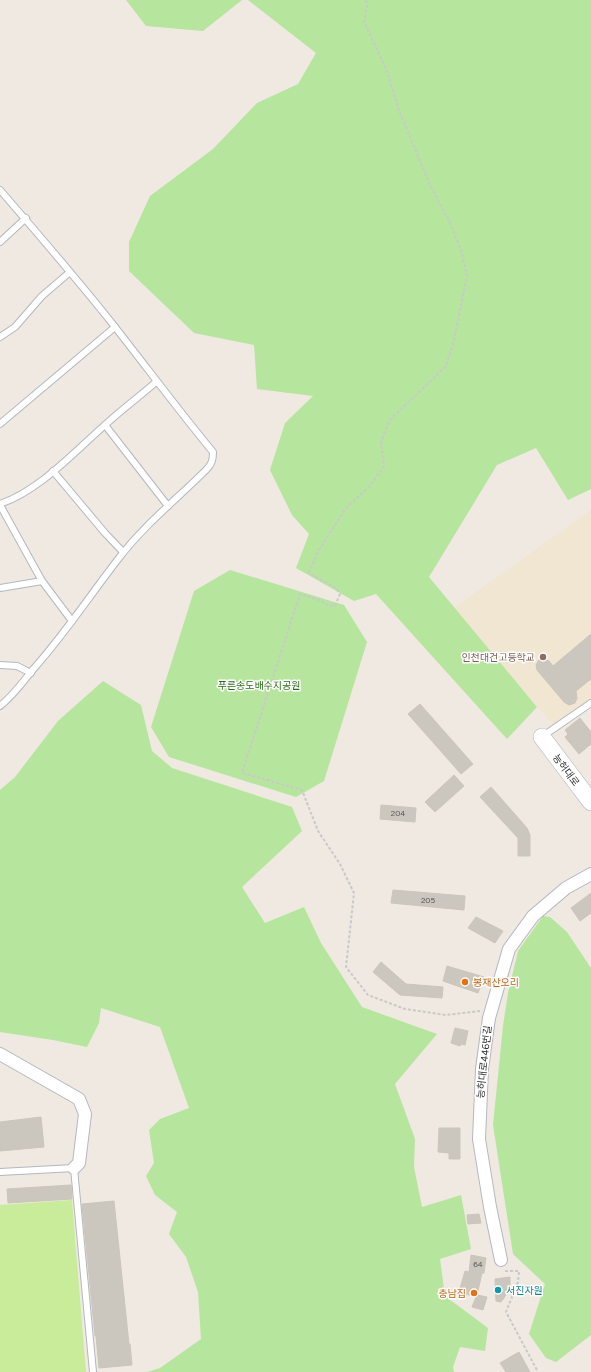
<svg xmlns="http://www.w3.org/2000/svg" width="591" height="1372" font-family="Figtree,'Noto Sans KR',sans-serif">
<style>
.education{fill:#f0e6d1}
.green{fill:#b6e59e}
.pitch{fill:#c9ec9a}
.building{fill:#cbc7bf;stroke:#cbc5ba}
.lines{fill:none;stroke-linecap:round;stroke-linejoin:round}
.lane-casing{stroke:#b4b7c1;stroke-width:8}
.street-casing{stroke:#b4b7c1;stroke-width:14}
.secondary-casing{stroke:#b4b7c1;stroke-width:18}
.path{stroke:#c9c9c9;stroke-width:2;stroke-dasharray:3 2;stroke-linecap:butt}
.lane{stroke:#fff;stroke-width:6}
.street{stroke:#fff;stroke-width:12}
.secondary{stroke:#fff;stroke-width:17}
.education-dot{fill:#8d6e63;stroke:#fff;stroke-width:1.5}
.food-dot{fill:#e8710a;stroke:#fff;stroke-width:1.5}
.culture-dot{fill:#0f9aa8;stroke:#fff;stroke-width:1.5}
.labels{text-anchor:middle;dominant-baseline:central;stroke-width:3;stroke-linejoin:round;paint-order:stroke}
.number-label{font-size:8px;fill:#555452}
.education-label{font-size:10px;fill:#785e54;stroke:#fff;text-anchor:end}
.park-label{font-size:10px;fill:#2c6e1b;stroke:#fff}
.street-label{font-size:10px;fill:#2e2e2e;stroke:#fff}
.food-label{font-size:10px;fill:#c56008;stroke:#fff;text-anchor:start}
.culture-label{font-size:10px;fill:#0d838f;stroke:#fff;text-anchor:start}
</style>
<rect width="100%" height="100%" fill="#efe9e1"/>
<path class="education" d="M591,510V707L558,731L454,608Z"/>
<g class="green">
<path d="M126,0H242L203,31L146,26Z"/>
<path d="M248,0H591V489L568,500L536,448L497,465L429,577L537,707L507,739L376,594L354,601L296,568L309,534L292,515L270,470L285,423L313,396L257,389L254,345L194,333L129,271V242L150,196L213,149L257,103L298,84L316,53Z"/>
<path d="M230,570L344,605L367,642L324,781L296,797L169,757L151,727L194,591Z"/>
<path d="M103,681L141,705L152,751L172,768L292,807L302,831L242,887L265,923L304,907L321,943L362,1007L437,1034L395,1084L415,1139L414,1167L422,1207L461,1195L471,1249L440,1259L445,1296L488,1328L485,1351L460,1347L453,1367L454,1372H147L160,1368L201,1339L198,1292L186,1257L169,1234L177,1212L155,1195L146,1176L154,1163L149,1130L160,1119L189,1108L160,1027L101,1008L99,1023L87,1047L53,1040L0,1032V790L15,777L58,721Z"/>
<path d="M543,916L550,917L567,932L591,968V1335L556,1362L546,1358L529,1334L545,1284L513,1254L493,1125L503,1026L508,993L518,951Z"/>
</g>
<path class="pitch" d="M72,1200L86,1372H0V1205Z"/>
<g class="building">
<path d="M591,634V679L576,691L577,698L575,703L569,705L564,702L537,670L536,665L539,660L545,659L549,661L553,666Z"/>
<path d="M420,704L473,764L461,774L408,714Z"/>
<path d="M580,718L591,732V744L579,754L565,737L568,734L565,730Z"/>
<path d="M454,775L464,786L435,812L425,802Z"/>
<path d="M491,787L527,828L530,835V856H518V838L480,797Z"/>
<path d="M381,805L416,808L415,822L380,819Z"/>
<path d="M393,890L465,896L464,910L391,903Z"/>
<path d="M591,893V913L580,921L571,908Z"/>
<path d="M476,917L503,931L495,943L468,928Z"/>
<path d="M381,962L406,984L443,987L442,998L400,995L373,972Z"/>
<path d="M447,966L484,977L478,993L443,981Z"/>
<path d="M455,1028L468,1031L465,1045L461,1044L460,1046L451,1043Z"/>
<path d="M41,1117L44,1147L0,1151V1122Z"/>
<path d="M439,1128H460V1159H449V1153L438,1152Z"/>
<path d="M71,1185L72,1199L8,1203L7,1189Z"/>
<path d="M114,1201L129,1344H130L132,1365L99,1368L96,1336H95L82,1204Z"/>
<path d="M479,1214L481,1223L468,1224L467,1215Z"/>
<path d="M471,1255L486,1258L484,1273H482L477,1295L487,1297L483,1310L472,1307L476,1297L459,1292L465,1271L469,1272Z"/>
<path d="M510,1277V1287L504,1298L501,1302L496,1301L495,1279Z"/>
<path d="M519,1352L530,1372H506L500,1363Z"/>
</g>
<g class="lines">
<g class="lane-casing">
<g id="lane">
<path d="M0,190C39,235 78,280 115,327C148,369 179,411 213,452C213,460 212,464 206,470C177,499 144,525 119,558C91,594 66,632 36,666C24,680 14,695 0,706"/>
<path d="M0,242L26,218"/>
<path d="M0,337L15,327L42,296L70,272"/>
<path d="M0,424L115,327"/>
<path d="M105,425L168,506"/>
<path d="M53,471L105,533L123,552"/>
<path d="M0,504C40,490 73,453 105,425C121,410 139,397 156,382"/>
<path d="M0,505L42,581L72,621"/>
<path d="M0,588L42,581"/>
<path d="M0,665L17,666L31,673"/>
<path d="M543,736L591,703"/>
<path d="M0,1172L74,1168L93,1372"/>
</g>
</g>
<g class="street-casing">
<g id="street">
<path d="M0,1054L79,1099L85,1114L79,1163L74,1168"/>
<path d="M501,1260L490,1207L479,1139L482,1069L489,1018L509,949L533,916L566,888L591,874"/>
</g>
</g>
<g class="secondary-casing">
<path id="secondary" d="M542,737L591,802"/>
</g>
<g class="path">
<path d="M366,0L367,6L364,22L387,71L399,111L431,187L450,223L461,250L467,276L454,340L446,366L389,421L381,442L384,466L369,487L346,508L319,550L309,572C317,581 334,582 340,594L335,606L324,604L322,601L300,594L242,773L302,790L318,831L340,864L354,893L346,967L368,995L405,1009L446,1015L480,1011"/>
<path d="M505,1271H519L518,1282L506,1312L538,1372"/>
</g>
<use href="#lane" class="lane"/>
<use href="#street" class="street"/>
<use href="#secondary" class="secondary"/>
</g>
<circle class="education-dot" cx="543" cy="657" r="4"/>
<g class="food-dot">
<circle cx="465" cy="982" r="4"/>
<circle cx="474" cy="1293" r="4"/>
</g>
<circle class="culture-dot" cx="498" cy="1290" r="4"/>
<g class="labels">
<g class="number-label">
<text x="398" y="813">204</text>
<text x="428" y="900">205</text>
<text x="478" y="1264">64</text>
</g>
<g class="education-label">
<text x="535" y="657">인천대건고등학교</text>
</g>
<g class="park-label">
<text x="259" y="685">푸른송도배수지공원</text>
</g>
<g class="street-label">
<text transform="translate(566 770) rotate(53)">능허대로</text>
<text transform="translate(484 1062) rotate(-84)">능허대로446번길</text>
</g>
<g class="food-label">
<text x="473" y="982">봉재산오리</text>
<text x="466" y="1293" text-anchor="end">충남집</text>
</g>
<g class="culture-label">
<text x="506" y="1290">서진자원</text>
</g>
</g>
</svg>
